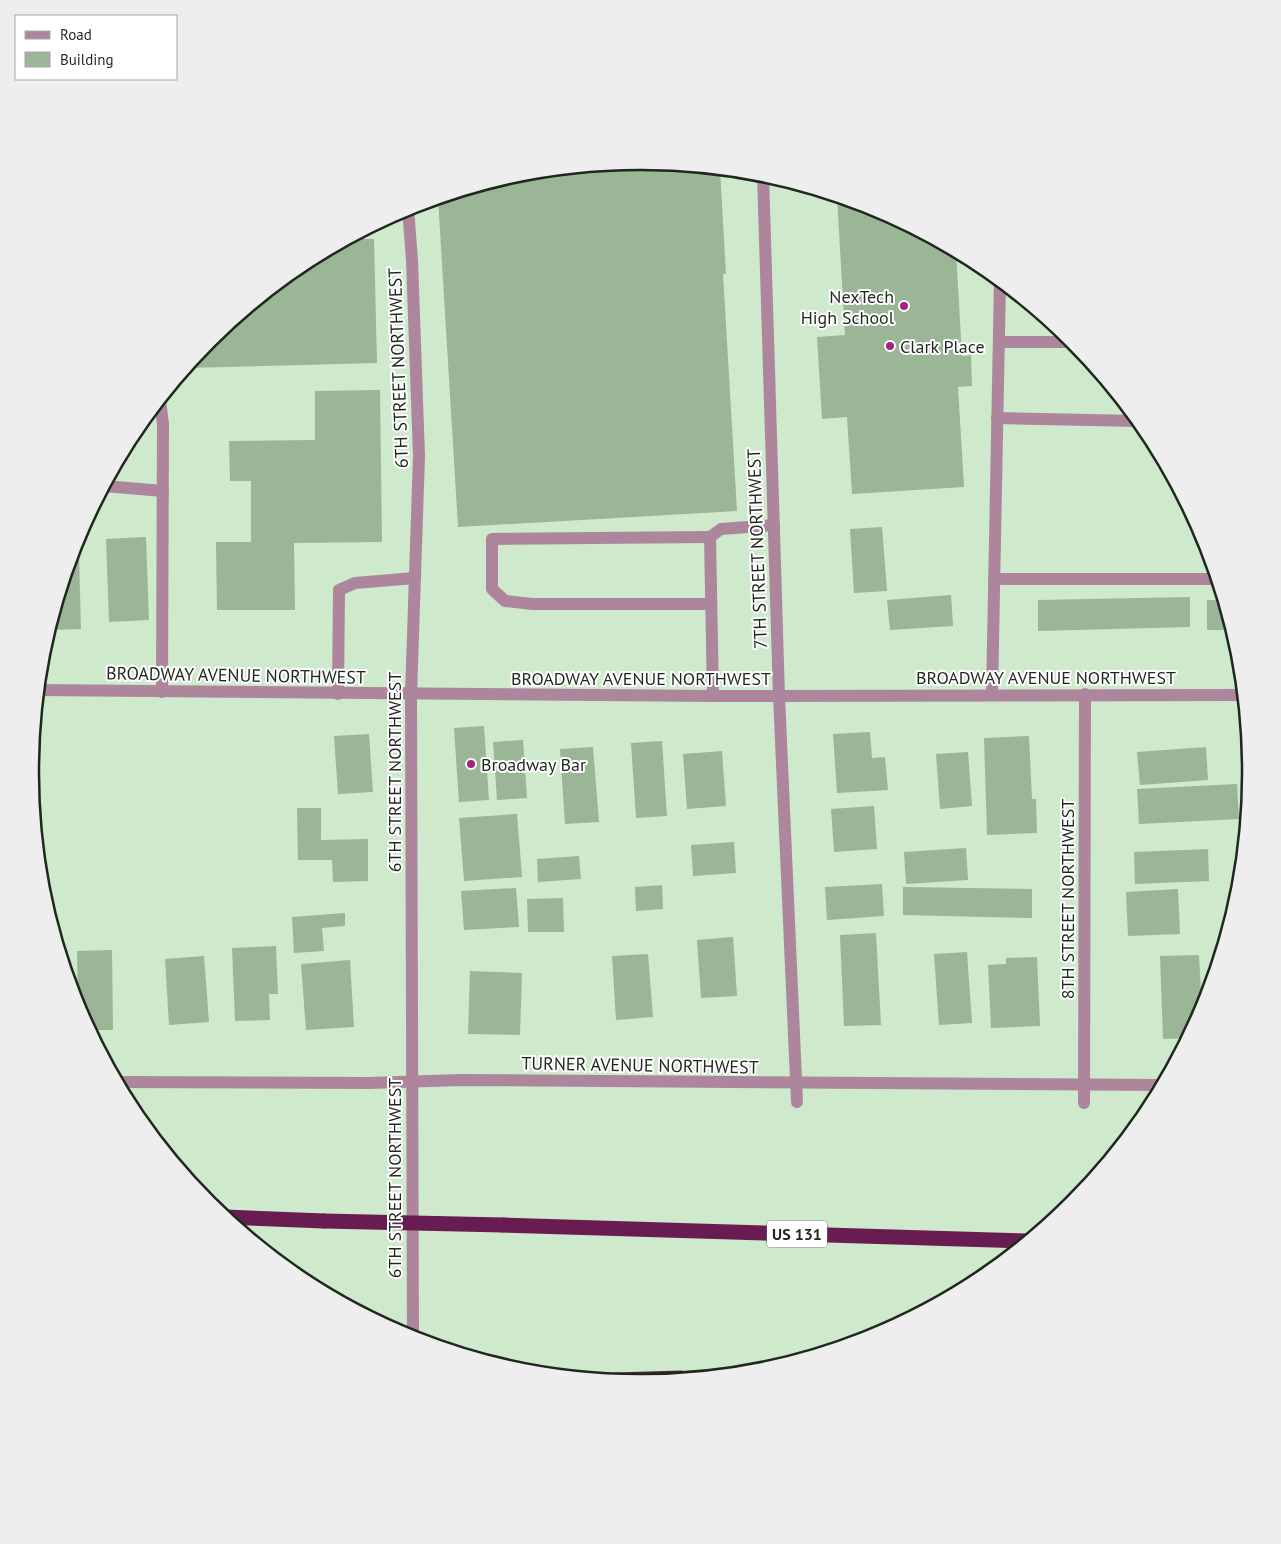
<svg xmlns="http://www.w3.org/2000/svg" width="1281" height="1544" font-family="'PT Sans',sans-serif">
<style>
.building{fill:#9bb597}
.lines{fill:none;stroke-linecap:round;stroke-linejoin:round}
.minor{stroke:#ad869d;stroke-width:12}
.highway{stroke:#691c51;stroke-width:15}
.highway-bridge{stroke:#691c51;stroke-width:15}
.poi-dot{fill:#a1267c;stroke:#fff;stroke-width:2}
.labels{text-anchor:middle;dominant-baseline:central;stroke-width:4;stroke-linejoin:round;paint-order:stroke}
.shield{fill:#fff;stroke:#626861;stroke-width:1}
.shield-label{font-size:16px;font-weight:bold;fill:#1e281d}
.poi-label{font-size:18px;fill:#1e281d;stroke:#fff;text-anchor:start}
.street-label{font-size:18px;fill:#1e281d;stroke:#fff}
.rim{fill:none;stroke:#1e281d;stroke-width:2.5}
</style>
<rect width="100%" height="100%" fill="#cee9cb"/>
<g class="building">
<path d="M641,162L720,169L726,274H723L737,511L458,527L438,198L522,173Z"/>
<path d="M837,197L874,208L956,251L962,356L971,355L972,386L958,387L964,487L852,494L847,417L822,419L817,337L845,335Z"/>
<path d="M364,231V239H374L377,363L186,368L209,340L302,264Z"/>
<path d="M380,390L382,542L294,543L295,610H217L216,542H251V481H230L229,441L315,440V391Z"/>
<path d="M882,527L887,591L854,593L850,529Z"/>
<path d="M146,537L149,620L109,622L106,539Z"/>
<path d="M71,555H79L81,629L49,630Z"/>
<path d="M951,595L953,626L890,630L887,600Z"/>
<path d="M1190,597V627L1038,631V600Z"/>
<path d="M1207,600H1223L1232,630H1207Z"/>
<path d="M484,726L489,800L459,802L454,728Z"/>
<path d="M870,732L872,758L885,757L888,790L837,793L833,734Z"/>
<path d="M369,734L373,792L338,794L334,736Z"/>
<path d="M1029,736L1032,799H1036L1037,833L987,835L984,738Z"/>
<path d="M523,740L527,798L497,800L493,742Z"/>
<path d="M662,741L667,816L636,818L631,743Z"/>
<path d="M593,747L599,822L565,824L560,749Z"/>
<path d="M1206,747L1208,780L1140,785L1137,752Z"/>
<path d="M722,751L726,806L687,809L683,754Z"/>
<path d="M968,752L972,806L940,809L936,754Z"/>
<path d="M1237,784L1239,819L1139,824L1137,789Z"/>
<path d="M874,806L877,849L834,852L831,809Z"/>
<path d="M297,808H321V840L368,839V881L333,882L332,860H298Z"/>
<path d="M517,814L522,877L464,881L459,818Z"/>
<path d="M734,842L736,873L693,876L691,845Z"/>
<path d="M966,848L968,880L906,884L904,852Z"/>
<path d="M1208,849L1209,881L1135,884L1134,852Z"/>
<path d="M579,856L581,879L538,882L537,859Z"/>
<path d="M882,884L884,916L827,920L825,887Z"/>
<path d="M662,885L663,909L636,911L635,887Z"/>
<path d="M903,887L1032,889V918L903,915Z"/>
<path d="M516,888L519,927L464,930L461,891Z"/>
<path d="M1178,889L1180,934L1128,936L1126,892Z"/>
<path d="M563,898L564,932H528L527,899Z"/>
<path d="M345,913V926L322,928L324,951L294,953L292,917Z"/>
<path d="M876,933L881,1025L844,1026L840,935Z"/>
<path d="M733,937L737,996L701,998L697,940Z"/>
<path d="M276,946L278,994H269L270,1020L235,1021L232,948Z"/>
<path d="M112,950L113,1030H89L78,1008L77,951Z"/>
<path d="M967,952L972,1023L939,1025L934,954Z"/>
<path d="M648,954L653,1017L616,1020L612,956Z"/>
<path d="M1199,955L1202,1011L1187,1038L1163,1039L1160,956Z"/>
<path d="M204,956L209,1022L169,1025L165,959Z"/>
<path d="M1037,957L1040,1026L991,1028L988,965L1006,964V958Z"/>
<path d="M350,960L354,1027L306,1030L301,964Z"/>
<path d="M470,971L522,973L520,1035L468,1034Z"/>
</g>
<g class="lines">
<g class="minor">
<path d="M763,174L779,696L797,1102"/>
<path d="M408,208L412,260L419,456L411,695L413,1338"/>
<path d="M999,342H1073"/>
<path d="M160,400L163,424L162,692"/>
<path d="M997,418L1138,421"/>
<path d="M104,486L163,491"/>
<path d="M710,537L492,539V589L505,601L532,604H711"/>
<path d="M994,579H1217"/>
<path d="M38,690L713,696L1243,695"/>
<path d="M338,694L339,590L355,583L415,578"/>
<path d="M992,695L1000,281"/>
<path d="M713,696L710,537L721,529L774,525"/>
<path d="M117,1082L369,1083L461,1080L1162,1085"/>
<path d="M1084,1103L1085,694"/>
</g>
<g class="highway">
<path d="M225,1217L324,1221"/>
<path d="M503,1225L1027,1241"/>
<path d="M615,1380L681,1378"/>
</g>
<path class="highway-bridge" d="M324,1221L503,1225"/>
</g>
<g class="poi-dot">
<circle cx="904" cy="306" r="5"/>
<circle cx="890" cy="346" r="5"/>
<circle cx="471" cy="764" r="5"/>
</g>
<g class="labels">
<rect class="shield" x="767" y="1220.5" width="60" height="27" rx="4"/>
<g class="shield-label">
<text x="797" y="1234">US 131</text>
</g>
<g class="poi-label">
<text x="894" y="296" text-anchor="end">NexTech<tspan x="894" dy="21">High School</tspan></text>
<text x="900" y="346">Clark Place</text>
<text x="481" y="764">Broadway Bar</text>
</g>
<g class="street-label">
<text transform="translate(398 368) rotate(-92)">6TH STREET NORTHWEST</text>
<text transform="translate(757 549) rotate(-92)">7TH STREET NORTHWEST</text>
<text transform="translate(236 675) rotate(1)">BROADWAY AVENUE NORTHWEST</text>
<text x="1046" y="677">BROADWAY AVENUE NORTHWEST</text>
<text x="641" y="678">BROADWAY AVENUE NORTHWEST</text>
<text transform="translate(394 772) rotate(-90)">6TH STREET NORTHWEST</text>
<text transform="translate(1067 899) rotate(-90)">8TH STREET NORTHWEST</text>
<text transform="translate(640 1065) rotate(1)">TURNER AVENUE NORTHWEST</text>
<text transform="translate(394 1178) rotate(-90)">6TH STREET NORTHWEST</text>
</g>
</g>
<path d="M0 0H1281V1544H0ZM640 170H641A601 601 0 0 1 1242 771V773A601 601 0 0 1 641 1374H640A601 601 0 0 1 39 773V771A601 601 0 0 1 640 170Z" fill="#edeeed" fill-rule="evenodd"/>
<path class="rim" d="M640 170H641A601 601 0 0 1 1242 771V773A601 601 0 0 1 641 1374H640A601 601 0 0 1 39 773V771A601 601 0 0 1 640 170Z"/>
<rect x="15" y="15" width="162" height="65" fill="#ffffff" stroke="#a5a9a5"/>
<rect x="25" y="31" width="25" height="8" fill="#ad869d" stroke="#a5a9a5"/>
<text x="60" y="40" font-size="15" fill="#1e281d">Road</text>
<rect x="25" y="52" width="25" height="15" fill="#9bb597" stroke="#a5a9a5"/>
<text x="60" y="65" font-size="15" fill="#1e281d">Building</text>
</svg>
